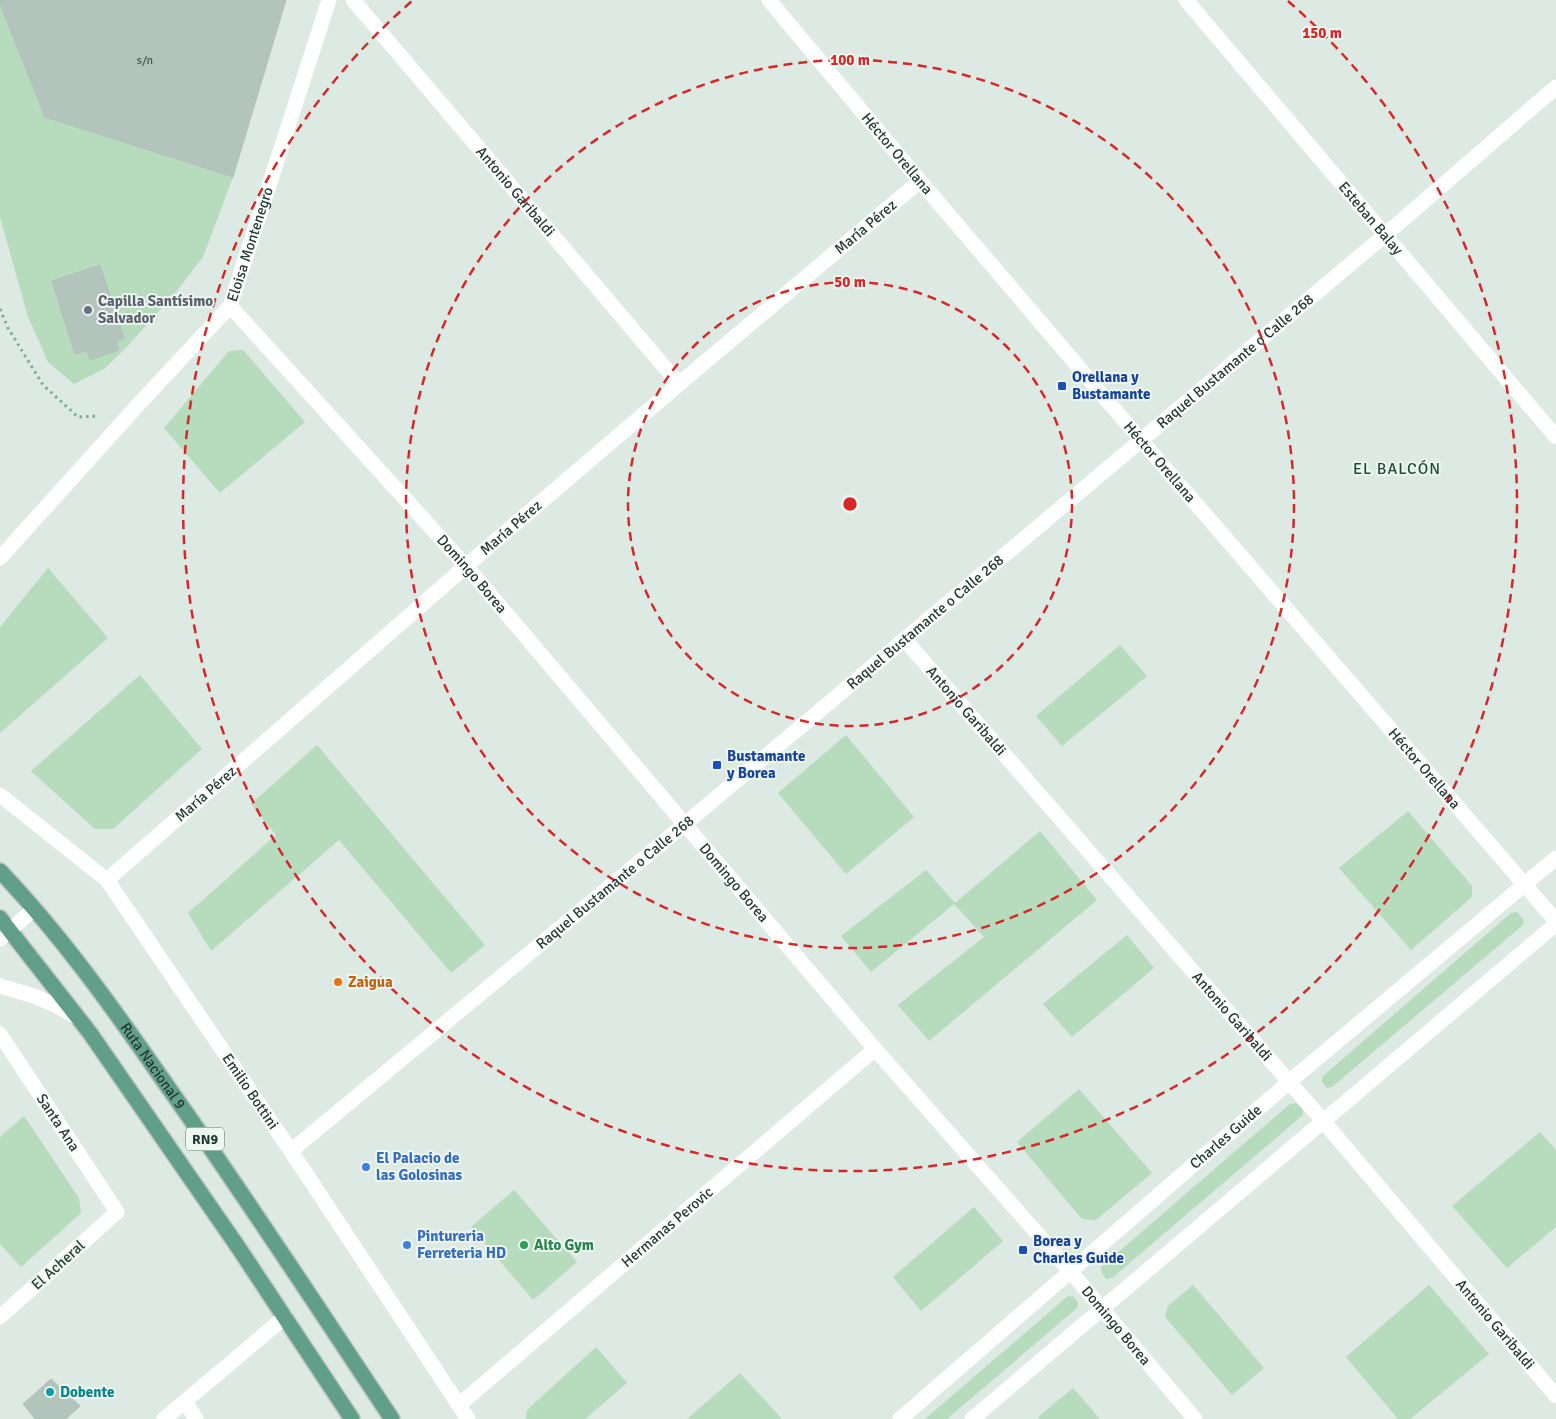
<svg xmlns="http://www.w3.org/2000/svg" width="1556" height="1419" font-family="Signika,sans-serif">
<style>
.green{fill:#b6dbbd}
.building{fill:#b3c4bc;stroke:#b0c2b9}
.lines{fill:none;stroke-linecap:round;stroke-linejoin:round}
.major-casing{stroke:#bcc3c1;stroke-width:18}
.path{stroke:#7ead9a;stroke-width:3;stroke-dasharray:2.5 4;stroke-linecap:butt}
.minor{stroke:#fff;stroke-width:15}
.major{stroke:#629f8a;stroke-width:15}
.ring{fill:none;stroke:#d62828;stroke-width:2.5;stroke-dasharray:9 6}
.worship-dot{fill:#6b7280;stroke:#edf6f1;stroke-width:2}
.transit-dot{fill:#1a4fb4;stroke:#edf6f1;stroke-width:2}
.food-dot{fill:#e8710a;stroke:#edf6f1;stroke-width:2}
.shop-dot{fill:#3f7fe0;stroke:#edf6f1;stroke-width:2}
.leisure-dot{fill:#2e9e5b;stroke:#edf6f1;stroke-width:2}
.culture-dot{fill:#0f9aa8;stroke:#edf6f1;stroke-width:2}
.labels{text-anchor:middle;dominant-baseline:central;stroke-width:4;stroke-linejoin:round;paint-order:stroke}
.number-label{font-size:12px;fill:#445b53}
.shield{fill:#edf6f1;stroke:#5d716a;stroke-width:1}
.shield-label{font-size:14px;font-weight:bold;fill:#1f3830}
.street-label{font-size:15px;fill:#1f3830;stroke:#edf6f1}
.worship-label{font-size:15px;font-weight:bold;fill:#5b616d;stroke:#edf6f1;text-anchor:start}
.transit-label{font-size:15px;font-weight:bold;fill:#164399;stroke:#edf6f1;text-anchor:start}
.food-label{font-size:15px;font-weight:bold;fill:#c56008;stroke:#edf6f1;text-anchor:start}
.shop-label{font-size:15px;font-weight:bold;fill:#366cbe;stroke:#edf6f1;text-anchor:start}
.leisure-label{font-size:15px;font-weight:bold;fill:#27864d;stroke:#edf6f1;text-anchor:start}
.culture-label{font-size:15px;font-weight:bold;fill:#0d838f;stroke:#edf6f1;text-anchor:start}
.neighbourhood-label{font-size:16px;letter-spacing:1px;fill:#1c4a3b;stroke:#edf6f1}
.centre{fill:#d62828;stroke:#edf6f1;stroke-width:2.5}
.ring-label{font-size:15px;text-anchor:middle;font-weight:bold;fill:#d62828;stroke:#edf6f1;stroke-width:4;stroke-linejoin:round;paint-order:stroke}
</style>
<rect width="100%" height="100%" fill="#dde9e3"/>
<g class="green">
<path d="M0,4L45,117L233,177L203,257L176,292L126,348L104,369L74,384L48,362L28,317L0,217Z"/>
<path d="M243,350L305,422L220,493L164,428L229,351Z"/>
<path d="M48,568L108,638L0,733V627Z"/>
<path d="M1120,645L1147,676L1062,746L1036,716Z"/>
<path d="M140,675L202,749L113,829H95L31,771Z"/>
<path d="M846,735L914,817L846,874L778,793Z"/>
<path d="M317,745L485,945L451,973L339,840L211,951L188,913L276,835L251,804Z"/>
<path d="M1408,811L1472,886V897L1411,950L1339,868Z"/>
<path d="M1040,831L1097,900L929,1041L898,1005L984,937L954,904L871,972L841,936L926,870L955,903Z"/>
<path d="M1517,912L1524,920L1523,925L1332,1087L1327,1088L1322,1082V1077L1511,913Z"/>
<path d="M1127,935L1154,968L1072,1037L1043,1004Z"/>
<path d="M1079,1089L1152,1173L1096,1220L1082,1219L1017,1142Z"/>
<path d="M1296,1103L1303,1110V1115L1112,1278L1106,1279L1102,1273L1101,1267L1290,1104Z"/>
<path d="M24,1116L79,1198L81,1213L21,1267L0,1244V1137Z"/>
<path d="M1540,1132L1556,1150V1227L1507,1268L1452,1206Z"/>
<path d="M514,1190L577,1262L533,1300L471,1227Z"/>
<path d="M974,1207L1003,1241L921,1311L893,1277Z"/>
<path d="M1193,1285L1264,1368L1232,1395L1165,1317L1168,1306Z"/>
<path d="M1429,1285L1489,1354L1410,1419H1398L1346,1357Z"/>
<path d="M1068,1296L1074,1297L1078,1303L1077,1308L947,1419H925Z"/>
<path d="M596,1347L627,1383L585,1419H526L527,1410Z"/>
<path d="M740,1373L782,1419H687Z"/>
<path d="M1073,1388L1100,1419H1040L1038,1417Z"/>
</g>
<g class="building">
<path d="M0,0H286L233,177L45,117L0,4Z"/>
<path d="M100,265L124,338L116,341L119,350L90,360L87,351L75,354L52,281Z"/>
<path d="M51,1379L80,1406L66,1419H35L23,1404Z"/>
</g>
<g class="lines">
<g class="major-casing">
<g id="major">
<path id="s13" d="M0,871C61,935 113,1008 163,1080C242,1191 316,1305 392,1419"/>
<path d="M0,918L90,1033L238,1247L352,1419"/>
</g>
</g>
<path class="path" d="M0,309L8,328L43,385L78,417L98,416"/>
<g class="minor">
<path id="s1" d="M353,0L679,384"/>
<path id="s2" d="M769,0L920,181L1140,439L1556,921"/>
<path id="s3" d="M1186,0L1556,437"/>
<path id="s4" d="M230,306L466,566L875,1049L1071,1272L1195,1419"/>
<path id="s5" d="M0,558L138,405L230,306L329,0"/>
<path id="s6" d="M904,639L1324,1122L1556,1396"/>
<path id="s7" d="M0,795L107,880L291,1151L468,1419"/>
<path id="s8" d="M107,880L466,566L679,384L920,181"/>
<path d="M0,939L34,909"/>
<path d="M0,986L34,996L55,1005L78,1018"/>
<path id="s9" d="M0,1034L117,1212L0,1317"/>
<path id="s10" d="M291,1151L685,824L1385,235L1556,87"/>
<path d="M185,1401L196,1419"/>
<path id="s11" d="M459,1405L875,1049"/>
<path d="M164,1419L285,1317"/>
<path id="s12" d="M900,1419L1289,1082L1556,858"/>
<path d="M972,1419L1556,924"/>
</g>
<use href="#major" class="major"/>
</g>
<g class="ring">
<circle cx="850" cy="504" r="222"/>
<circle cx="850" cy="504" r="444"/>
<path d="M1288 1A667 667 0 1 1 412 1"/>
</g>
<circle class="worship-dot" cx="88" cy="310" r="5"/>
<g class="transit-dot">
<rect x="1057" y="381" width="10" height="10" rx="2.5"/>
<rect x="712" y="760" width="10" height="10" rx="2.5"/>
<rect x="1018" y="1245" width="10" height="10" rx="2.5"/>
</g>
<circle class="food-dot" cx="338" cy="982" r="5"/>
<g class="shop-dot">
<circle cx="366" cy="1167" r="5"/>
<circle cx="407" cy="1245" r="5"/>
</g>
<circle class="leisure-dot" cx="524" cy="1245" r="5"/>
<circle class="culture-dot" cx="50" cy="1392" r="5"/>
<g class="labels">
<g class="number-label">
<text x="145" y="60">s/n</text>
</g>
<rect class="shield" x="186" y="1127.5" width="38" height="23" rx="4"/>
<g class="shield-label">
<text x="205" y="1139">RN9</text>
</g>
<g class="street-label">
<text stroke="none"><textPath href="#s2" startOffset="200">Héctor Orellana</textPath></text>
<text stroke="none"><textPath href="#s1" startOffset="251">Antonio Garibaldi</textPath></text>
<text stroke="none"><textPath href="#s3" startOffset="286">Esteban Balay</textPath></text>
<text stroke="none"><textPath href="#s8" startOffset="1001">María Pérez</textPath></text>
<text stroke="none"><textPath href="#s5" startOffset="406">Eloisa Montenegro</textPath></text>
<text stroke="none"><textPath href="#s10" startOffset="1231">Raquel Bustamante o Calle 268</textPath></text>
<text stroke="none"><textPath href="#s2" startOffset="605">Héctor Orellana</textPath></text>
<text stroke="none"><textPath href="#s8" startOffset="536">María Pérez</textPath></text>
<text stroke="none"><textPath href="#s4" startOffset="361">Domingo Borea</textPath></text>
<text stroke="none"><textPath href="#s10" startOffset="826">Raquel Bustamante o Calle 268</textPath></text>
<text stroke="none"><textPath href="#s6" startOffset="95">Antonio Garibaldi</textPath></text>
<text stroke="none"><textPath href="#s2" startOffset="1010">Héctor Orellana</textPath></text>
<text stroke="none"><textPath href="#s8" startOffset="131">María Pérez</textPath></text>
<text stroke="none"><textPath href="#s10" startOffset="421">Raquel Bustamante o Calle 268</textPath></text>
<text stroke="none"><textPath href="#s4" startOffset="766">Domingo Borea</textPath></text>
<text stroke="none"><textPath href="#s6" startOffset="500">Antonio Garibaldi</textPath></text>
<text stroke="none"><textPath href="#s13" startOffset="248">Ruta Nacional 9</textPath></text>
<text stroke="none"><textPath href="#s7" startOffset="392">Emilio Bottini</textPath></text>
<text stroke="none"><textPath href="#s9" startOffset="106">Santa Ana</textPath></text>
<text stroke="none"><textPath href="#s12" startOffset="431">Charles Guide</textPath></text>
<text stroke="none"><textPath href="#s11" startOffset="274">Hermanas Perovic</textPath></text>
<text transform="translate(58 1265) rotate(-42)">El Acheral</text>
<text stroke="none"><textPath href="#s6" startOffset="905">Antonio Garibaldi</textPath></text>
<text stroke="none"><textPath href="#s4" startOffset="1351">Domingo Borea</textPath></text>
</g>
<g class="worship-label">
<text x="98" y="301">Capilla Santísimo<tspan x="98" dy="17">Salvador</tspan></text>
</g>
<g class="transit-label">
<text x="1072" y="377">Orellana y<tspan x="1072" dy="17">Bustamante</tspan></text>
<text x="727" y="756">Bustamante<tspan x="727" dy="17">y Borea</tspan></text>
<text x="1033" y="1241">Borea y<tspan x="1033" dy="17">Charles Guide</tspan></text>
</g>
<g class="food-label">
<text x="348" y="982">Zaigua</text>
</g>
<g class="shop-label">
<text x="376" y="1158">El Palacio de<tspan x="376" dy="17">las Golosinas</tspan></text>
<text x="417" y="1236">Pintureria<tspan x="417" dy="17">Ferreteria HD</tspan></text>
</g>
<g class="leisure-label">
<text x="534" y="1245">Alto Gym</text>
</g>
<g class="culture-label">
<text x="60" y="1392">Dobente</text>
</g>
<g class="neighbourhood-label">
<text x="1397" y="469">EL BALCÓN</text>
</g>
</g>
<circle cx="850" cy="504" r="8" class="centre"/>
<g class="ring-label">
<text x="1322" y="38">150 m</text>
<text x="850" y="65">100 m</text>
<text x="850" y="287">50 m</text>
</g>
</svg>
